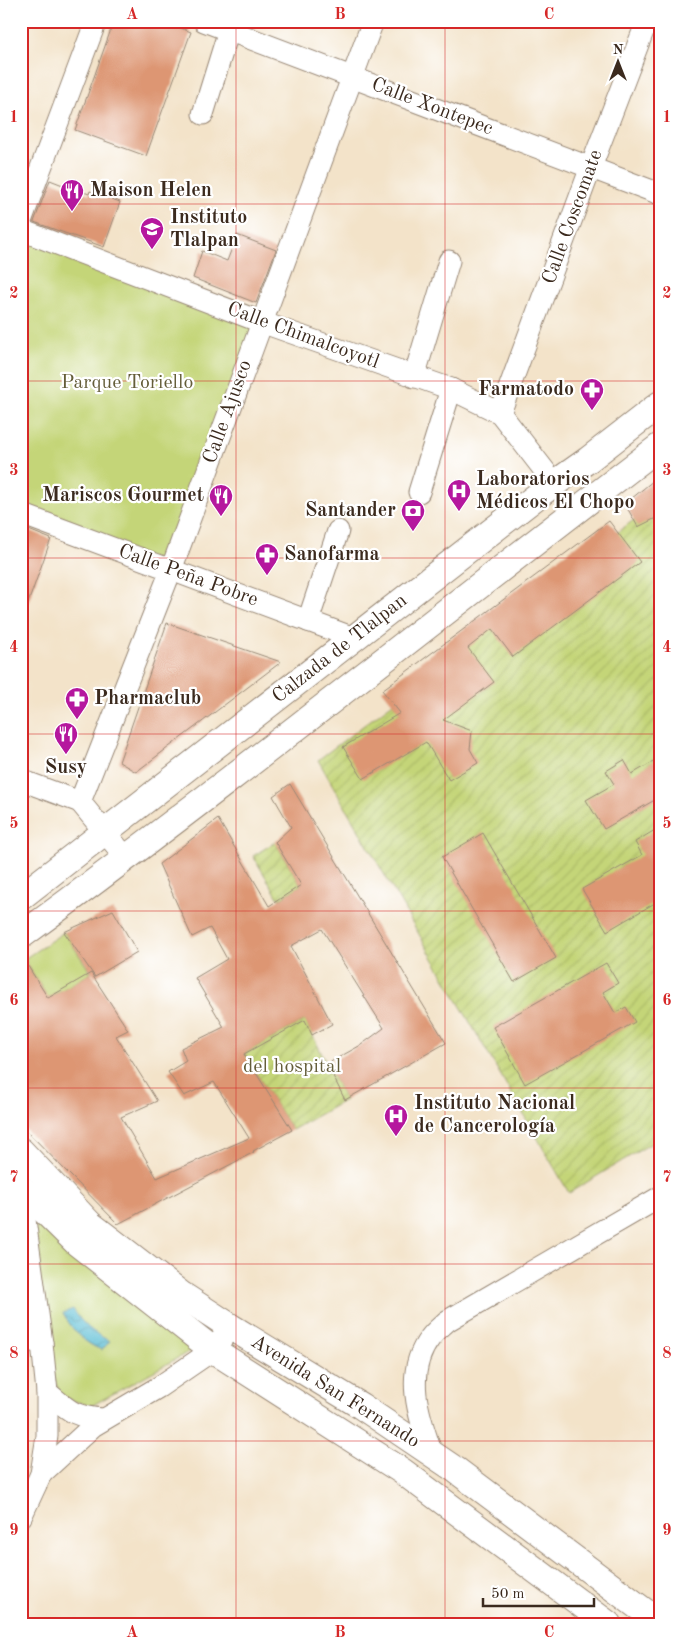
<svg xmlns="http://www.w3.org/2000/svg" width="681" height="1645" font-family="'Old Standard TT',serif">
<style>
.green{fill:#c4d578;stroke:#80804b}
.garden{fill:url(#garden-furrows);stroke:#80804b}
.water{fill:url(#water-waves);stroke:#487378}
.building{fill:#dd9673}
.lines{fill:none;stroke-linecap:round;stroke-linejoin:round}
.minor-casing{stroke:#978674;stroke-width:23}
.major-casing{stroke:#978674;stroke-width:28}
.minor{stroke:#fff;stroke-width:21}
.major{stroke:#fff;stroke-width:26}
.grid{fill:none;stroke:#d62828;stroke-width:1;stroke-opacity:0.55}
.labels{text-anchor:middle;dominant-baseline:central;stroke-width:4.5;stroke-linejoin:round;paint-order:stroke}
.street-label{font-size:20px;fill:#3b2a1e;stroke:#fff}
.poi-label{font-size:20px;font-weight:bold;fill:#3b2a1e;stroke:#fff;text-anchor:start}
.park-label{font-size:20px;fill:#645d39;stroke:#fff}
.neatline{fill:none;stroke:#d62828;stroke-width:2}
.grid-label{font-size:16px;text-anchor:middle;font-weight:bold;fill:#d62828}
</style>
<defs>
<pattern id="garden-furrows" width="10" height="10" patternUnits="userSpaceOnUse" patternTransform="scale(1.25)"><rect width="10" height="10" fill="#c4d578"/><path d="M-1 1l2-2M0 10L10 0M9 11l2-2" fill="none" stroke="#a9b767"/></pattern>
<pattern id="water-waves" width="16" height="10" patternUnits="userSpaceOnUse" patternTransform="scale(1.25)"><rect width="16" height="10" fill="#56bcd3"/><path d="M0 5q4-4 8 0t8 0" fill="none" stroke="#4899ab"/></pattern>
</defs>
<rect width="100%" height="100%" fill="#fff"/>
<filter id="ink" filterUnits="userSpaceOnUse"><feTurbulence type="fractalNoise" baseFrequency=".02" numOctaves="2"/><feDisplacementMap in="SourceGraphic" scale="10" xChannelSelector="R" yChannelSelector="G"/><feConvolveMatrix kernelMatrix="1 2 1 2 8 2 1 2 1" color-interpolation-filters="sRGB"/></filter>
<filter id="wash" filterUnits="userSpaceOnUse"><feTurbulence type="fractalNoise" baseFrequency=".0096" numOctaves="4" result="noise"/><feDisplacementMap in="SourceGraphic" scale="20" xChannelSelector="R" yChannelSelector="G"/><feGaussianBlur stdDeviation="1.12" result="paint"/><feColorMatrix in="noise" values="0 0 0 0 0 0 0 0 0 0 0 0 0 0 0 0 0 1.4 0 .05"/><feComposite in="paint" operator="in"/></filter>
<g filter="url(#wash)">
<rect width="100%" height="100%" fill="#f3e3c9"/>
<g class="green">
<path d="M21,230L261,322L171,570L21,514Z"/>
<path d="M64,932L91,973L48,998L24,959Z"/>
<path d="M32,1218L192,1350L91,1406L61,1397L51,1368Z"/>
</g>
<g class="garden">
<path d="M660,500V1138L569,1193L318,760Z"/>
<path d="M275,842L301,885L279,899L253,856Z"/>
<path d="M305,1020L345,1100L292,1130L244,1054Z"/>
</g>
<path class="water" d="M73,1309C83,1325 93,1333 110,1341L102,1350C83,1343 73,1331 63,1313Z"/>
<g id="blocks">
<g class="building">
<path d="M114,21H163L191,32L146,156L75,130Z"/>
<path d="M50,180L73,189V188L89,194L90,191L120,202L104,247L34,222Z"/>
<path d="M237,235L276,250L256,303L193,278L202,251L227,261Z"/>
<path d="M660,475V516L638,527L625,504Z"/>
<path d="M609,521L640,562L513,657L492,629L468,648L494,682L443,720L472,731L470,749L478,763L449,780L426,742L363,779L343,747L400,713L382,690Z"/>
<path d="M21,527L51,539L23,617H21Z"/>
<path d="M167,623L281,662L136,772L119,762Z"/>
<path d="M660,758V797L604,829L586,800L614,784L606,771L624,760L632,774Z"/>
<path d="M290,784L446,1043L345,1100L327,1064L361,1045L384,1028L322,929L291,946L332,1024L312,1035L305,1020L244,1054L292,1130L253,1151L254,1152L118,1224L21,1125V955L48,998L91,973L128,1030L116,1036L157,1101L121,1117L157,1178L249,1138L214,1082L184,1096L168,1072L186,1061L181,1048L224,1027L195,978L227,959L210,928L192,937L159,864L218,819L269,906L301,885L275,842L291,827L273,796Z"/>
<path d="M660,827V900L607,931L582,889L642,855L635,842Z"/>
<path d="M483,833L556,958L514,982L442,857Z"/>
<path d="M113,910L137,952L95,977L64,932Z"/>
<path d="M606,963L618,983L603,992L615,1013L626,1007L635,1022L525,1084L493,1027Z"/>
</g>
</g>
</g>
<g filter="url(#ink)">
<use href="#blocks" fill-opacity="0" stroke="#978674" stroke-width="1"/>
<g class="lines">
<g class="minor-casing">
<g id="minor">
<path d="M204,21L660,194"/>
<path d="M203,114L229,30"/>
<path d="M21,221L96,21"/>
<path d="M21,230L261,322L451,389L500,413L555,484"/>
<path d="M414,377L449,261"/>
<path d="M500,413L591,167L647,21"/>
<path d="M419,492L451,389"/>
<path d="M21,514L354,638"/>
<path d="M308,621L338,531"/>
<path d="M21,780L80,802L127,859"/>
<path d="M80,802L171,570L373,21"/>
<path d="M21,1191L42,1343L47,1392V1436L41,1474L21,1517"/>
<path d="M21,1339L42,1343"/>
<path d="M47,1392C70,1411 72,1416 102,1419"/>
<path d="M432,1454C419,1417 403,1373 430,1338C435,1331 442,1326 447,1321L660,1197"/>
<path d="M41,1474L93,1426L159,1387L213,1350L231,1327"/>
</g>
</g>
<g class="major-casing">
<g id="major">
<path d="M21,897L537,496L588,460L660,404"/>
<path d="M21,936C238,777 447,609 660,446"/>
<path d="M21,1151L90,1224L182,1295L231,1327L361,1406L456,1470L660,1623"/>
<path d="M21,1188L77,1243L213,1350L402,1471L608,1624"/>
</g>
</g>
<use href="#minor" class="minor"/>
<use href="#major" class="major"/>
</g>
</g>
<path class="grid" d="M236,21V1624M445,21V1624M21,204H660M21,381H660M21,558H660M21,734H660M21,911H660M21,1088H660M21,1264H660M21,1441H660"/>
<defs>
<g id="restaurant-pin" transform="scale(1.25)"><path d="M0 17L-7.5 6A9.5 9.5 0 1 1 7.5 6Z" fill="#b5179e" stroke="#fff"/><path d="M-5-6h1v4h1v-4h1v4h1v-4h1v5L-1.5 .5V6h-2V.5L-5-1ZM5-6V6H3V1.5H1.5Q1.5-4 5-6Z" fill="#fff"/></g>
<g id="school-pin" transform="scale(1.25)"><path d="M0 17L-7.5 6A9.5 9.5 0 1 1 7.5 6Z" fill="#b5179e" stroke="#fff"/><path d="M0-5L7-2L0 1L-7-2ZM-4 1L0 2.5L4 1V4Q0 6-4 4Z" fill="#fff"/></g>
<g id="pharmacy-pin" transform="scale(1.25)"><path d="M0 17L-7.5 6A9.5 9.5 0 1 1 7.5 6Z" fill="#b5179e" stroke="#fff"/><path d="M-2-6h4v4h4v4h-4v4h-4v-4h-4v-4h4Z" fill="#fff"/></g>
<g id="hospital-pin" transform="scale(1.25)"><path d="M0 17L-7.5 6A9.5 9.5 0 1 1 7.5 6Z" fill="#b5179e" stroke="#fff"/><path d="M-5-5h3v3.5h4V-5h3V5h-3V1.5h-4V5h-3Z" fill="#fff"/></g>
<g id="bank-pin" transform="scale(1.25)"><path d="M0 17L-7.5 6A9.5 9.5 0 1 1 7.5 6Z" fill="#b5179e" stroke="#fff"/><path d="M-6-4H6V4H-6ZM0-2.3a2.3 2.3 0 1 0 0 4.6a2.3 2.3 0 1 0 0-4.6Z" fill="#fff"/></g>
</defs>
<g fill-rule="evenodd">
<use href="#restaurant-pin" x="72" y="191"/>
<use href="#school-pin" x="152" y="229"/>
<use href="#pharmacy-pin" x="592" y="390"/>
<use href="#hospital-pin" x="459" y="491"/>
<use href="#restaurant-pin" x="221" y="496"/>
<use href="#bank-pin" x="413" y="511"/>
<use href="#pharmacy-pin" x="267" y="555"/>
<use href="#pharmacy-pin" x="77" y="699"/>
<use href="#restaurant-pin" x="66" y="734"/>
<use href="#hospital-pin" x="396" y="1116"/>
</g>
<g class="labels">
<g class="street-label">
<text transform="translate(432 107) rotate(21)">Calle Xontepec</text>
<text transform="translate(573 217) rotate(-70)">Calle Coscomate</text>
<text transform="translate(303 336) rotate(20)">Calle Chimalcoyotl</text>
<text transform="translate(228 412) rotate(-70)">Calle Ajusco</text>
<text transform="translate(188 576) rotate(20)">Calle Peña Pobre</text>
<text transform="translate(340 649) rotate(-38)">Calzada de Tlalpan</text>
<text transform="translate(335 1392) rotate(32)">Avenida San Fernando</text>
</g>
<g class="poi-label">
<text x="90" y="191">Maison Helen</text>
<text x="170" y="218">Instituto<tspan x="170" dy="23">Tlalpan</tspan></text>
<text x="574" y="390" text-anchor="end">Farmatodo</text>
<text x="476" y="480">Laboratorios<tspan x="476" dy="23">Médicos El Chopo</tspan></text>
<text x="204" y="496" text-anchor="end">Mariscos Gourmet</text>
<text x="396" y="511" text-anchor="end">Santander</text>
<text x="284" y="555">Sanofarma</text>
<text x="94" y="699">Pharmaclub</text>
<text x="66" y="768" text-anchor="middle">Susy</text>
<text x="414" y="1104">Instituto Nacional<tspan x="414" dy="23">de Cancerología</tspan></text>
</g>
<g class="park-label">
<text x="127" y="383">Parque Toriello</text>
<text x="292" y="1067">del hospital</text>
</g>
</g>
<rect width="681" height="1645" fill="none" stroke="#fff" stroke-width="55"/>
<g transform="translate(618 62)" stroke="#ffffff" stroke-width="4" paint-order="stroke">
<path d="M0-4L9 19L0 12L-9 19Z" fill="#3b2a1e"/>
<text y="-8" font-size="14" font-weight="bold" text-anchor="middle" fill="#3b2a1e">N</text>
</g>
<path d="M483 1598v8h111v-8" fill="none" stroke="#3b2a1e" stroke-width="2.5"/>
<text x="491" y="1598" font-size="15" fill="#3b2a1e" stroke="#ffffff" stroke-width="4" paint-order="stroke">50 m</text>
<rect x="28" y="28" width="626" height="1590" class="neatline"/>
<g class="grid-label">
<text x="132" y="19">A</text>
<text x="340" y="19">B</text>
<text x="549" y="19">C</text>
<text x="14" y="122">1</text>
<text x="667" y="122">1</text>
<text x="14" y="298">2</text>
<text x="667" y="298">2</text>
<text x="14" y="475">3</text>
<text x="667" y="475">3</text>
<text x="14" y="652">4</text>
<text x="667" y="652">4</text>
<text x="14" y="828">5</text>
<text x="667" y="828">5</text>
<text x="14" y="1005">6</text>
<text x="667" y="1005">6</text>
<text x="14" y="1182">7</text>
<text x="667" y="1182">7</text>
<text x="14" y="1358">8</text>
<text x="667" y="1358">8</text>
<text x="14" y="1535">9</text>
<text x="667" y="1535">9</text>
<text x="132" y="1637">A</text>
<text x="340" y="1637">B</text>
<text x="549" y="1637">C</text>
</g>
</svg>
